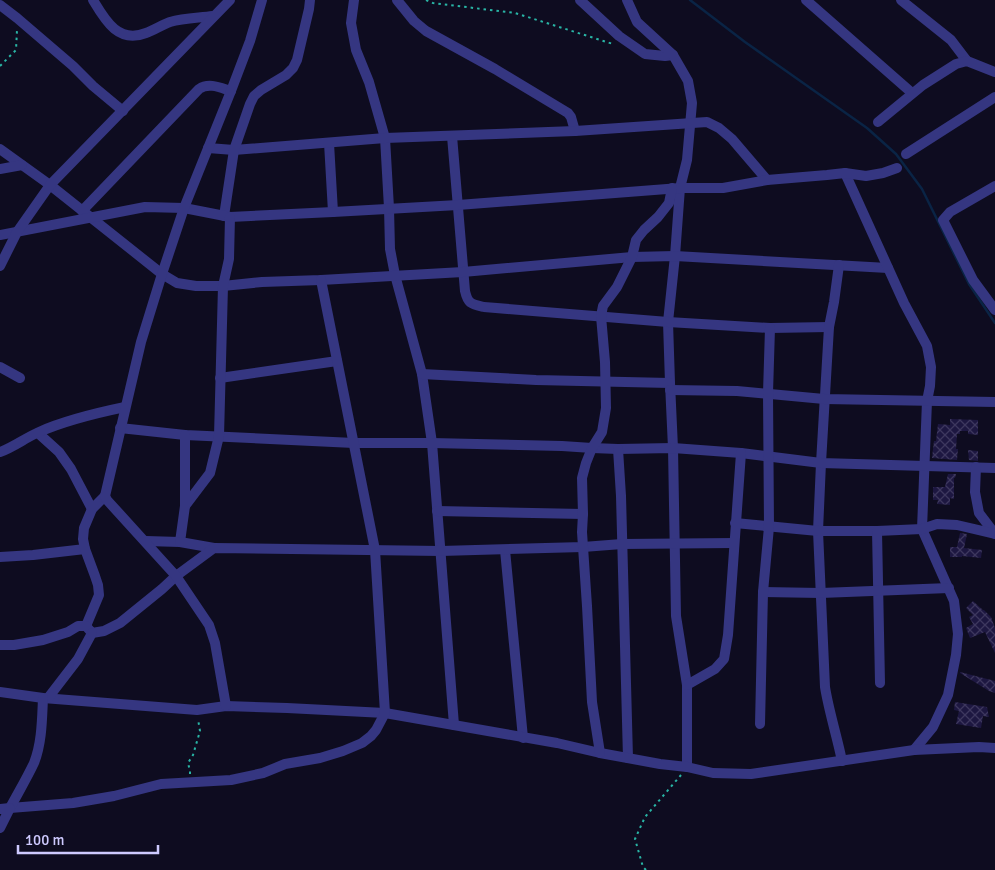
<svg xmlns="http://www.w3.org/2000/svg" width="995" height="870" font-family="Signika,sans-serif">
<style>
.lines{fill:none;stroke-linecap:round;stroke-linejoin:round}
.stream{stroke:#0a2445;stroke-width:2.5}
.building{fill:url(#building-cross-hatch)}
.path{stroke:#29b5a5;stroke-width:2;stroke-dasharray:2.5 4;stroke-linecap:butt}
.minor{stroke:#353681;stroke-width:10}
</style>
<defs>
<pattern id="building-cross-hatch" width="8" height="8" patternUnits="userSpaceOnUse" patternTransform="scale(1.25)"><rect width="8" height="8" fill="#1d1741"/><path d="M0 0l8 8M0 8l8-8" fill="none" stroke="#3d375e"/></pattern>
</defs>
<rect width="100%" height="100%" fill="#0e0c20"/>
<g class="lines">
<path class="stream" d="M690,0L745,42L867,128L896,154L922,189L969,284L995,323"/>
</g>
<g class="building">
<path d="M950,419L978,420V435L968,434V431H960V434H957L956,449H958L957,460L932,458L934,441H936L938,424L950,425Z"/>
<path d="M968,450L978,451V461L969,460Z"/>
<path d="M948,474H956L955,478H954V499L950,498V505L937,504L938,500H933V487H945Z"/>
<path d="M960,533L967,534L964,548L982,550L981,558L962,556V557H950V547H957Z"/>
<path d="M973,601L983,610H984L991,617L995,628V653L985,632L970,638L966,628L973,624L969,617L973,615L966,608Z"/>
<path d="M960,672L995,681V693L989,691L960,673Z"/>
<path d="M955,702L987,707L989,717L983,716L981,728L956,724L959,711L954,710Z"/>
</g>
<g class="lines">
<g class="path">
<path d="M426,0L433,3L515,13L613,44"/>
<path d="M0,66L16,50L17,30"/>
<path d="M190,774V771L188,763L193,755L200,731L198,719"/>
<path d="M646,870L643,867L635,839L645,817L681,775"/>
</g>
<g class="minor">
<path d="M93,0C105,20 118,44 146,33C154,30 162,25 170,22C184,18 199,18 213,16"/>
<path d="M354,0L351,23L356,50L369,82L385,138L389,208L390,249L395,275L422,374L432,443L454,725"/>
<path d="M397,0L414,21L426,31L495,69L568,113L571,117L575,131"/>
<path d="M580,0L619,36L645,54L665,56L673,55"/>
<path d="M627,0L637,22L673,55L688,81L692,103L687,160L680,188L675,256L668,322L670,383L673,448L676,616L687,685V767"/>
<path d="M806,0L912,93"/>
<path d="M901,0L951,40L967,61"/>
<path d="M0,5L17,18L73,66L93,86L123,111"/>
<path d="M878,122L923,85L956,64L967,61L995,72"/>
<path d="M452,136L465,291C468,304 471,304 484,307L668,322L770,328L829,327"/>
<path d="M329,143L333,212"/>
<path d="M208,148L234,150L385,138L575,131L707,122L719,128L732,139L767,180"/>
<path d="M0,149L50,185L162,274L177,283L196,286H223L262,282L321,280L463,272L632,257L675,256L888,268"/>
<path d="M906,154L995,97"/>
<path d="M0,169L22,165"/>
<path d="M845,173L904,303L927,346L931,367L930,386L927,401L922,529L954,601L958,634L956,655L948,695L933,727L914,750"/>
<path d="M995,186L950,212L943,220L973,280L995,310"/>
<path d="M82,211L199,89C209,82 221,88 231,91"/>
<path d="M224,216L234,150L250,104L254,96L261,90L286,75L293,68L297,60L309,9L310,0"/>
<path d="M0,235L145,207L184,208L230,217L333,212L458,205L680,188H723L767,180L827,175L845,173L866,176L883,173L897,168"/>
<path d="M839,265L834,302L829,327L821,463L818,531L825,687C829,712 837,736 842,761"/>
<path d="M0,266L17,232L50,185L230,0"/>
<path d="M0,367L20,378"/>
<path d="M422,374L536,380L670,383"/>
<path d="M220,378L337,361"/>
<path d="M670,390L737,391L824,399L995,402"/>
<path d="M120,428L185,435L354,443H432L562,446L592,448L618,449L673,448L741,453L821,463L995,468"/>
<path d="M38,433L59,452L71,469L92,509"/>
<path d="M618,449L621,496L628,758"/>
<path d="M0,452C14,447 25,438 39,432C66,420 96,413 125,407"/>
<path d="M976,467L975,492L979,513L995,534"/>
<path d="M185,506L210,473L219,436L223,286L229,259L230,217"/>
<path d="M437,511L583,514"/>
<path d="M735,523L818,531H877L922,529L937,524L957,525L995,534"/>
<path d="M877,531L880,683"/>
<path d="M146,541L180,542L185,506V435"/>
<path d="M180,542L214,548"/>
<path d="M505,550L523,738"/>
<path d="M0,557L33,555L85,549"/>
<path d="M763,592L821,593L949,588"/>
<path d="M86,626L99,595L98,585L95,576L85,549L83,539L84,528L92,509L105,496"/>
<path d="M0,645H14L43,640L68,632L78,626H86L92,633L104,631L120,623L162,589L176,576L214,548L441,551L583,547L622,544L734,543"/>
<path d="M687,685L715,669L724,659L728,635L741,453"/>
<path d="M0,692L43,698L197,710L226,706L287,708L385,713L557,743L600,753L660,764L687,767L713,773L751,774L914,750L979,747L995,748"/>
<path d="M48,698L78,659L92,633"/>
<path d="M226,706L215,643L209,625L176,576L107,500L105,496L141,342L162,274L184,208L231,91L250,41L262,0"/>
<path d="M760,724L763,592L769,527L768,393L770,328"/>
<path d="M600,753L592,702L587,606L582,532L583,514L582,478L586,463L592,448L602,432L606,408L605,362L601,316L603,306L617,287L632,257L636,240L644,230L658,217L669,203L672,188"/>
<path d="M10,808L73,803L114,796L161,784L231,780L263,773L285,764L320,758L343,751L362,743L371,736L376,730L385,713L375,550L321,280"/>
<path d="M10,808C18,793 27,778 34,763C42,743 42,719 43,698"/>
<path d="M0,809L10,808L0,828"/>
</g>
</g>
<path d="M18 845v8h140v-8" fill="none" stroke="#cecaff" stroke-width="2.5"/>
<text x="25" y="845" font-size="15" fill="#cecaff" stroke="#0e0c20" stroke-width="4" paint-order="stroke">100 m</text>
</svg>
